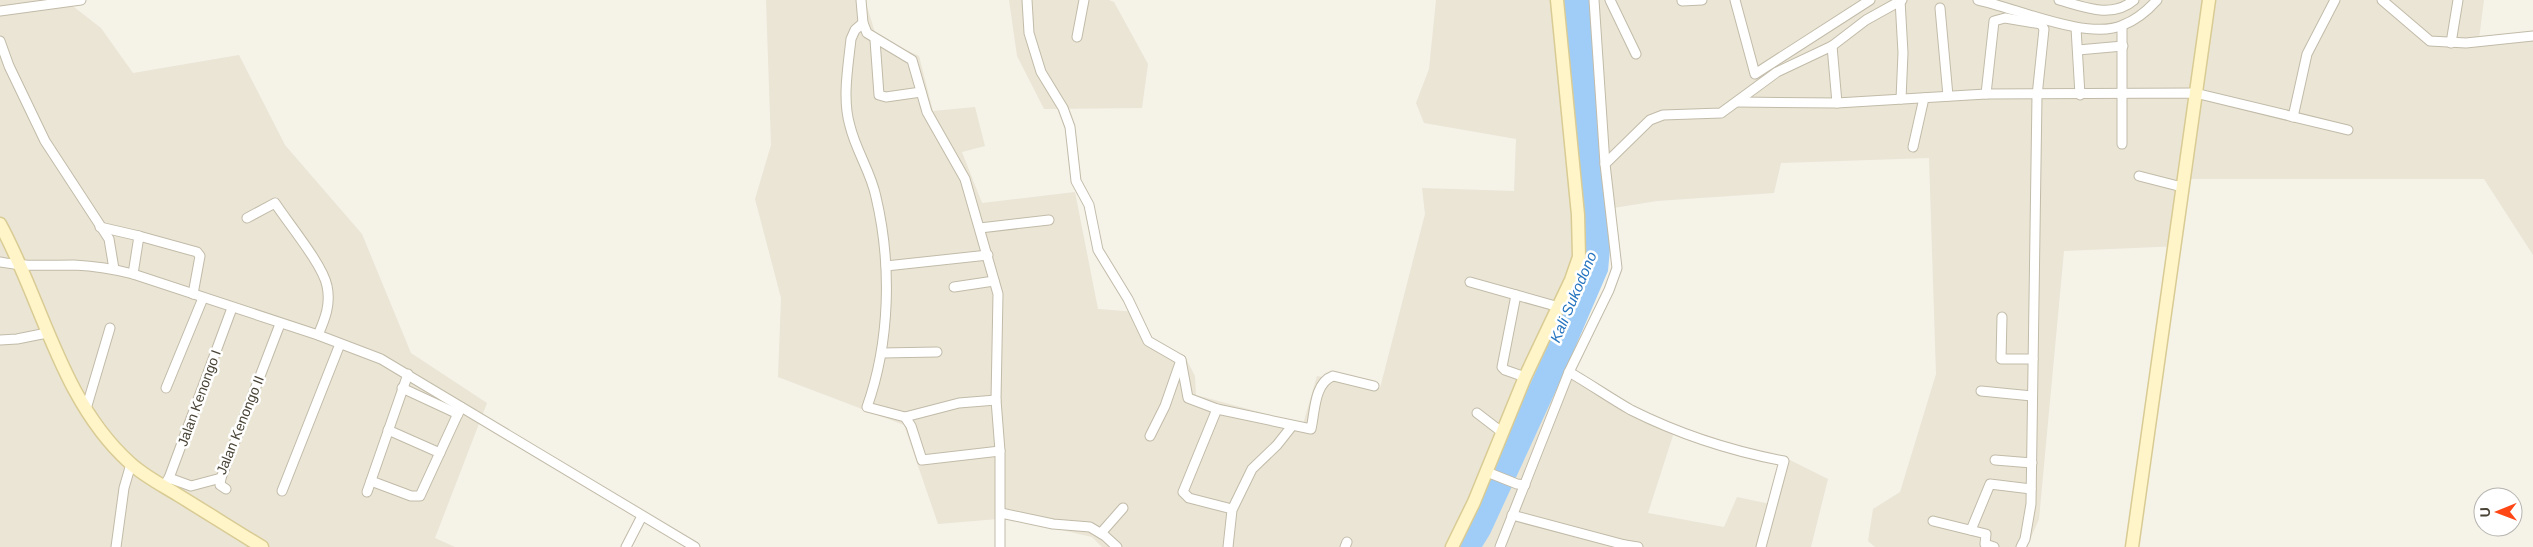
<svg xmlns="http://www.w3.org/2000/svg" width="2533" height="547" font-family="Arial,sans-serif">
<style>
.residential{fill:#eae5d5}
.water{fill:#9fcdf7}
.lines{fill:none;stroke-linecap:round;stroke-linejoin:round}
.street-casing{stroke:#c2bba9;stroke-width:11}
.secondary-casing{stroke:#d9cb94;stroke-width:15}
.street{stroke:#fff;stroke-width:9}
.secondary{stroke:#fff5c8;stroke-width:12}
.labels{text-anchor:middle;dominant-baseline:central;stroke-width:5;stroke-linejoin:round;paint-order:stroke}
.street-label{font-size:14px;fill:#494336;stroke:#fff}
.water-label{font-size:15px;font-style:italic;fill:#2574bf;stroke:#fff}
</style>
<rect width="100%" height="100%" fill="#f5f2e8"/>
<g class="residential">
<path d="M0,0H65L101,28L133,73L239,55L285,145L362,234L411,353L487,403L435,538L455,547H0Z"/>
<path d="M766,0H865L876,36L919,56L933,111L975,107L985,146L962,152L982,203L1075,192L1098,309L1137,312L1154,345L1184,355L1195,376L1196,395L1303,424L1317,376L1380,388L1425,214L1422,188L1514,191L1516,139L1424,123L1416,103L1429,69L1436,0H1559L1582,237L1560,318L1456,547H1102L1092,537L1010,518L938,524L904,425L778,377L781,298L755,199L771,145Z"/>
<path d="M1009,0H1109L1114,2L1148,64L1142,108L1044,109L1017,56Z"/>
<path d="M1590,0H2484L2479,39L2533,34V255L2484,179H2191L2181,246L2064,251L2039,519L2027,547H1875L1868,541L1873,509L1900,492L1936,374L1929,158L1781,163L1774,193L1657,201L1607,209L1598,125Z"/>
<path d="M1565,371L1619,402L1676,426L1648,513L1724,527L1737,497L1775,505L1786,458L1828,479L1811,547H1482Z"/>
</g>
<path class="water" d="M1559,0H1590L1598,125L1610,249L1608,271L1565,371L1490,534L1482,547H1456L1560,318L1576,277Z"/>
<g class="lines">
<g class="street-casing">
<g id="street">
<path d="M861,0L863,23L867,33L912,60L927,112L965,179L998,294L996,400L1000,451V547"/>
<path d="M1027,0L1029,33L1041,72L1063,108L1070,127L1076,181L1089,205L1098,250L1128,299L1148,341L1181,360L1188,398L1217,409L1311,429C1315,412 1314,383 1333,376L1374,386"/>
<path d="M1610,0L1636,54"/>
<path d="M1735,0L1755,74L1870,0"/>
<path d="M1900,0L1903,53L1901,99"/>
<path d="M1978,0C2016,8 2088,41 2123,25C2136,20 2148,10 2157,0"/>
<path d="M2059,0C2084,7 2112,19 2134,0"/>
<path d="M2382,0L2430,41L2466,43L2533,36"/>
<path d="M1682,1L1702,0"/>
<path d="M1940,8L1948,96"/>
<path d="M0,11L81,0"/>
<path d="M863,23L855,30L851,39C848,67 842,99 850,126C856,151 871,172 876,197C892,265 890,342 867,407L905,417L959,403L996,400"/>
<path d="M2076,28L2080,95"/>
<path d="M1077,37L1084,0"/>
<path d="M875,40L879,95L886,97L921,92"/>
<path d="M0,41L9,66L45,141L109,239L114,269"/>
<path d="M2451,43L2458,0"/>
<path d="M1832,46L1837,103"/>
<path d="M2078,50L2123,46"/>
<path d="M1986,94L1994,21L2005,18L2041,24L2044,29L2037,96L2031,504L2025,539L2021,547"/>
<path d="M1738,102L1837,103L1986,94L2195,93L2348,130"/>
<path d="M2293,117L2307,54L2335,0"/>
<path d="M2122,144V26"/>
<path d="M1913,147L1924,98"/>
<path d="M1605,164L1650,120L1663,115L1721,113L1777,72L1832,46L1866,20L1902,0"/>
<path d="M2139,176L2182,187"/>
<path d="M247,218L275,203C288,223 323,265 327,286C331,304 325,319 318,335"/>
<path d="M100,227L139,236"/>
<path d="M980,228L1049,220"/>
<path d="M0,262C25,267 49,265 74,265C94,266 114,269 133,274L318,335L381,359L695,547"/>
<path d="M886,266L988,255"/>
<path d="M133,274L139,236L197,252L200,256L193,294"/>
<path d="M1470,282L1559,307"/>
<path d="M954,287L994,281"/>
<path d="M1516,295L1502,367L1505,370L1525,377"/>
<path d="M2002,317L2001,359H2033"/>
<path d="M0,340L17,339L47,333"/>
<path d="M882,353L937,352"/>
<path d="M1569,372C1590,384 1610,398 1631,410C1679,434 1731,451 1784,461L1761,547"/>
<path d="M166,388L203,298"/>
<path d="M402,388L458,414"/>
<path d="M1981,391L2032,396"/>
<path d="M86,409L110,328"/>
<path d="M1217,409L1183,492L1189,498L1232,509"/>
<path d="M1477,413L1503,433"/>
<path d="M905,417L911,426L922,460L1000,451"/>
<path d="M388,430L440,453"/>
<path d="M1150,436L1165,406L1181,360"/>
<path d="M1995,460L2032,463"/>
<path d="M1487,472L1517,484L1525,485"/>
<path d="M169,478L191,486L221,478"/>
<path d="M371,481L411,496H420L461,407"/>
<path d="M164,486L169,478L232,308"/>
<path d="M226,489L220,485L221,478L280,324"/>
<path d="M282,491L340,344"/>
<path d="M367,492L408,374"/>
<path d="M1001,513L1053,524L1090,527L1105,536L1117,547"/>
<path d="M1512,515L1625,545"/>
<path d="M1933,521L1986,534L1985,544L1994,547"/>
<path d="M1971,530L1990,484L2031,489"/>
<path d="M1101,533L1123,508"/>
<path d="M116,547L124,488L131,464"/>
<path d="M626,547L642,516"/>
<path d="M1228,547L1232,510L1252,469L1277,445L1292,426"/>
<path d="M1345,547L1347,542"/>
<path d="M1500,547L1569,372L1609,290L1617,268L1605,164L1594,0"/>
<path d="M1624,547L1625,545L1638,547"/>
</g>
</g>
<g class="secondary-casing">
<g id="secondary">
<path d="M0,224C43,303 61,401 130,463C144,476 162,485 178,495C206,512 234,530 262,547"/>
<path d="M1452,547L1474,502L1525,377L1571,280L1579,257L1578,215L1557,0"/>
<path d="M2132,547L2209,0"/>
</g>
</g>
<use href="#street" class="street"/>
<use href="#secondary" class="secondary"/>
</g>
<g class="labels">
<g class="street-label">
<text transform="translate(199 398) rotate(-70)">Jalan Kenongo I</text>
<text transform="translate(240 425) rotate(-68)">Jalan Kenongo II</text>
</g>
<g class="water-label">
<text transform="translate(1573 297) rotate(-67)">Kali Sukodono</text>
</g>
</g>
<g transform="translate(2498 512) rotate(269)"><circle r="24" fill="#ffffff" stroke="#b6b4af"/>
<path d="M0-4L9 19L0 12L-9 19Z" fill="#ff4715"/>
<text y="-8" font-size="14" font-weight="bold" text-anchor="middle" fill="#494336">U</text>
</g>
</svg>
